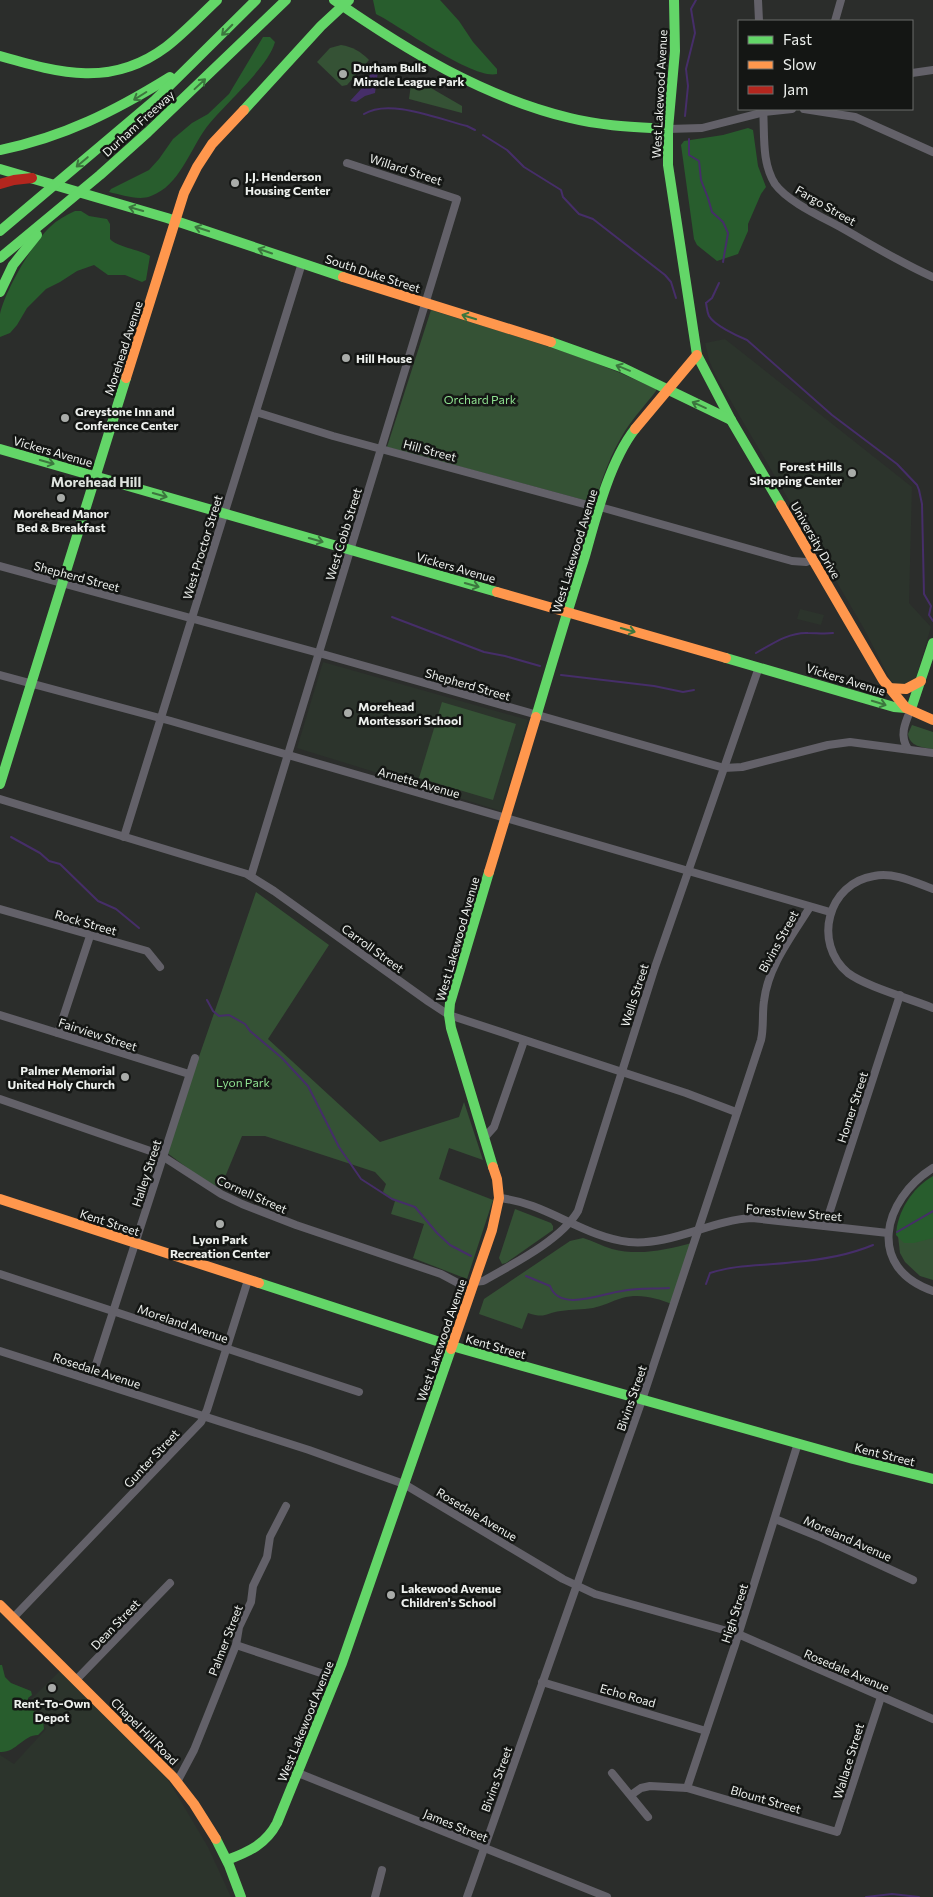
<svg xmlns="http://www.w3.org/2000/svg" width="933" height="1897" font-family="Commissioner,sans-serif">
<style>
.built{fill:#2c342c}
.green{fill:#355235}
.forest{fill:#285d2d}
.water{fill:#462e69}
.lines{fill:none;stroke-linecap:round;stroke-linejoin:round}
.stream{stroke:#462e69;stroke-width:2}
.street{stroke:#636169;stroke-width:8}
.fast{stroke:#63d668;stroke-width:10}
.slow{stroke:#ff974d;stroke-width:10}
.jam{stroke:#b3261e;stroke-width:10}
.oneway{stroke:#3c763e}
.poi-dot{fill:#a9aca9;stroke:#141614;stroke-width:2}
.labels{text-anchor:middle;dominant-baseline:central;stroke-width:5;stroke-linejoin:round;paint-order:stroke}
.poi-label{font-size:12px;font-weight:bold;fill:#edf0ed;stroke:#141614;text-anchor:start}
.street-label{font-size:12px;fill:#edf0ed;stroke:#141614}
.park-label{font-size:12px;fill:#8fe391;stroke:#141614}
.neighbourhood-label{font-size:14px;font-weight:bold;fill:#dee3de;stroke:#141614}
</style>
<rect width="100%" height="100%" fill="#2b2d2b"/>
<g class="built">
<path d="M725,339L912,487L909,603L931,627L916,678L909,686L894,684L890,679L863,627L715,374L709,360L705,343Z"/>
<path d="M800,609L824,615L821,625L797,619Z"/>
<path d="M323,662L528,720L501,811L297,748Z"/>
<path d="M60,1671L167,1778L208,1847L231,1897H0V1755L14,1764L46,1729L25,1705Z"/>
</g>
<g class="green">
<path d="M341,45C353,47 360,51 369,60L347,85L342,86L317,62L330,48Z"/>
<path d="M412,77L462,106V113L409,99Z"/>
<path d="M431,310C507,334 584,354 656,389V391C646,404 634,417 625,431C611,453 602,478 595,503L387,447Z"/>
<path d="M442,702L516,724L493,800L419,778Z"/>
<path d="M912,725L933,732V749C922,747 910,747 908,734Z"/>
<path d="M256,892L329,945L268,1039L380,1142L459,1117L464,1102L483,1160L449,1148L439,1179L493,1200L467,1279L413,1258L424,1224L391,1214L395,1201L383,1192L386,1184L375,1172L265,1136H242L220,1189L194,1173L166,1152Z"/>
<path d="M933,1178V1280L920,1276L905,1262L900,1253L898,1236Z"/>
<path d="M515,1209L551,1223L553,1226V1230L506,1263L502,1264L499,1258Z"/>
<path d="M583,1238C593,1241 602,1246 612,1249C640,1256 665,1250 692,1243L672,1304C656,1298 640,1293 622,1298C612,1301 603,1306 593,1308C582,1310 572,1309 561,1311C545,1313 546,1319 528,1313L522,1329L479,1314L484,1299L570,1241Z"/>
</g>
<g class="forest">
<path d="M373,0H440L459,21L473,42L497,69V74C473,80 400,26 376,14Z"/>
<path d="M263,37H270L275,42C268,68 223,105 206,128C190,150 179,186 151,196C139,201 122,195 109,192L111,189L149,170L159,159L173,139L192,123L208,114L229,94Z"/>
<path d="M748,128L753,130L758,166L766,187L761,194L748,224V231L738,254L717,261L697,245L694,239L681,145L684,141L723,135Z"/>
<path d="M75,211H81L89,216L107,219L110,224V239C117,247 138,249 150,256L146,280L142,282L125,275H108L94,265L77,271L60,282L46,289L27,308L17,325L10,333L0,337C0,330 0,321 0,314C5,291 32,244 50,227C57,220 66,215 75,211Z"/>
<path d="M933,1176V1238L914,1243H904L896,1235C897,1212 912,1188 933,1176Z"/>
<path d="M0,1665H2L5,1677L11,1683L31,1691L32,1695L28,1698V1705L43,1721L44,1729L38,1735C23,1735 16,1753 0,1752Z"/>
</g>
<path class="water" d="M373,70L378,71L375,93L365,96L356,102L350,101L362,88Z"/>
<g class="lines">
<g class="stream">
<path d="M364,114C389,98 438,119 467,126L475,130"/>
<path d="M685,116L688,86L686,69L695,33L691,9L696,0"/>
<path d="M483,135L507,150L524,167L561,190L563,197L579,214L593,219L665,275L671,282L676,298"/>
<path d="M689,139V155L699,161L701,180L708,198L712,212L723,222L728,233L723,262"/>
<path d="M706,303C707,308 707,312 709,316C714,325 737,336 747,340L832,415L897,464L917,485L919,490L922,504L924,594L931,606L929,615L933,621"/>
<path d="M706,303L712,298L719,283"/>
<path d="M392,617L484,652L505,656L540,666"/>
<path d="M756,653C772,644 789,632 808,633C817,633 824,634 833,633"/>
<path d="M561,675L654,686L683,692L694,690"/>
<path d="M11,837L40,853L49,861L60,864L98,901L116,909L139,928"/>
<path d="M207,1000L213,1011L219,1016L229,1015L245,1024L250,1031L282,1058L308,1086L339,1147L361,1179L392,1199L415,1207L437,1233L450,1245L471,1256"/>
<path d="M897,1232L933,1211"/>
<path d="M526,1276L550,1286C560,1313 603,1293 622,1291C638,1288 654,1289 669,1288"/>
<path d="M706,1284L710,1273C737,1264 765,1266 794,1262C820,1260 849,1255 873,1245"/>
<path d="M866,1897L892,1894L919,1897"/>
</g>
<g class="street">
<path d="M758,0L759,21"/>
<path d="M835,21L841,0"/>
<path d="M912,73L933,70"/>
<path d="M763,109C765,133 761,162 775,184C788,202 822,217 842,228C872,245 901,263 933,277"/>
<path d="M804,109L855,117L933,152"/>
<path d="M668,129L702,128L764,112L792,109"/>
<path d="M256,412L333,436L599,508"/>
<path d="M600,507L792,561L806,562L813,559"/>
<path d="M0,566L326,655L724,768L742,767L828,745L850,742L933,753"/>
<path d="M0,675L171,721L830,912"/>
<path d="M908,749C899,736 905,723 911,709"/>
<path d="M0,799L247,874L274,891L429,1002L449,1015L686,1093L736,1112"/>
<path d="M124,837L302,263"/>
<path d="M251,876L457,199L347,163"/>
<path d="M933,889C914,882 894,872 874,876C828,883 812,943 848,973C865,986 911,999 933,1008"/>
<path d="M0,909L147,951L160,967"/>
<path d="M0,1015L189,1074"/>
<path d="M58,1033L90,936"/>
<path d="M0,1099L159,1154L221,1194L242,1204L296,1225L441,1274L471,1290"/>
<path d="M485,1137L494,1127L524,1041"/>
<path d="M933,1168C882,1200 866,1268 933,1291"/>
<path d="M499,1198C545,1202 583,1237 629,1242C671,1246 711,1220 752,1218L888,1233"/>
<path d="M825,1226L900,995"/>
<path d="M0,1274L359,1392"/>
<path d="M474,1282L483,1281C513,1264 561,1240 578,1211L654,970L759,667"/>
<path d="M0,1351L309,1450L404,1484L563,1579L595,1594L738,1634L933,1719"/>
<path d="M91,1380L195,1058"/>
<path d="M775,1519L822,1538L913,1580"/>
<path d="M13,1618L201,1422L207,1410L248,1280"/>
<path d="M236,1645L336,1678"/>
<path d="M76,1680L170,1583"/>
<path d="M542,1682L706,1731"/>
<path d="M298,1773L607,1897"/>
<path d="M612,1773L648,1817"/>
<path d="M177,1782L194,1750L236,1645L239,1627L251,1602L253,1586L267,1557L270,1537L286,1506"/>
<path d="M687,1788L735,1645L798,1443"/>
<path d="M631,1795L641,1788L650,1786L687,1788L837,1832L881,1697"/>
<path d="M375,1897L382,1870"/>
<path d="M467,1897L642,1400L761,1040C764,1027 762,1014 764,1001C768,966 792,936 810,907"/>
</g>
<g class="fast">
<path d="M334,0C406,50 483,97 570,118C602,126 635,127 668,129"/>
<path d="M674,0L675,51L668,129V165L697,355L731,420L781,505"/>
<path d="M0,56C60,73 111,88 166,47C184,33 200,16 217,0"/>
<path d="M244,110L321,26L349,0"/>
<path d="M0,150C64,137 115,111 170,77"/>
<path d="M0,169L167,218L343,277"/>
<path d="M0,231L155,100L256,0"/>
<path d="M0,258L100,175L148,132L286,0"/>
<path d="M0,292L13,265L37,235"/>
<path d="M551,342L621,367L731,420"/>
<path d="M0,449L497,592"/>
<path d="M726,658L894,707L906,708"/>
<path d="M911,709L933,643"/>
<path d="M536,717C552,663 568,609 585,556C596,516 610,461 635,429"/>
<path d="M0,784L126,378"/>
<path d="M489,872L450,1003L449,1015L451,1028L493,1167"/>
<path d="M259,1283L452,1346L853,1459L933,1479"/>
<path d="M216,1839L229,1865L241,1897"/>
<path d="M227,1860C249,1852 266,1844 277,1823L342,1663L451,1349"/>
</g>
<g class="slow">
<path d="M343,277L551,342"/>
<path d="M126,378L184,193L197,167L212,144L244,110"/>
<path d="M635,429L697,355"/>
<path d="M781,505L883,680L906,708L933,720"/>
<path d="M497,592L726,658"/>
<path d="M888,688L906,689L921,681"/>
<path d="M489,872L536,717"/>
<path d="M0,1199L259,1283"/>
<path d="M451,1349L492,1230L499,1198L497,1179L493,1167"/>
<path d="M0,1605L173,1777L194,1804L216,1839"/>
</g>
<path class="jam" d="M0,184L14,180L32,178"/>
</g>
<defs><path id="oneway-shaft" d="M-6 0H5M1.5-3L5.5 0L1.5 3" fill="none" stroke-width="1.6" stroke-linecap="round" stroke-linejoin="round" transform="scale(1.25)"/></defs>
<g class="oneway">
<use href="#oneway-shaft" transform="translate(227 30) rotate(135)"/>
<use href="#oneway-shaft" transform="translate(200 84) rotate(-43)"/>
<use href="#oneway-shaft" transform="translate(140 96) rotate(148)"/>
<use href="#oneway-shaft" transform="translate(82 162) rotate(140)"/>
<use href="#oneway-shaft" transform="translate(136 209) rotate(-164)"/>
<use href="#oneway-shaft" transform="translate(202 229) rotate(-162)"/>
<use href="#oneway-shaft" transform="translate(265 251) rotate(-161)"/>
<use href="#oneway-shaft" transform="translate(469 317) rotate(-163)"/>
<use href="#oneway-shaft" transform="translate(623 368) rotate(-158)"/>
<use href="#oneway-shaft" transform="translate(699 405) rotate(-156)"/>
<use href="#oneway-shaft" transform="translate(47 462) rotate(16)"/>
<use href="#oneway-shaft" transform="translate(160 495) rotate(16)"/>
<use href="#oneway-shaft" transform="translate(316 540) rotate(16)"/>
<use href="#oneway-shaft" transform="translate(472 585) rotate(16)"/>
<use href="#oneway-shaft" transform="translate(628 630) rotate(16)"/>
<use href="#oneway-shaft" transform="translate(879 703) rotate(17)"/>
</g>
<g class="poi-dot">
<circle cx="343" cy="74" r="5"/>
<circle cx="235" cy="183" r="5"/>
<circle cx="346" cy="358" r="5"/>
<circle cx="65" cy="418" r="5"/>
<circle cx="852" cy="473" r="5"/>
<circle cx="61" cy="498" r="5"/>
<circle cx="348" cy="713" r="5"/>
<circle cx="125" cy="1077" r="5"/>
<circle cx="220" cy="1224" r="5"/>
<circle cx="391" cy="1595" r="5"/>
<circle cx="52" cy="1688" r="5"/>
</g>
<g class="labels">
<g class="poi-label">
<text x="353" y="67">Durham Bulls<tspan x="353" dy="14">Miracle League Park</tspan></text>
<text x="245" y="176">J.J. Henderson<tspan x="245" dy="14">Housing Center</tspan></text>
<text x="356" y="358">Hill House</text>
<text x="75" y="411">Greystone Inn and<tspan x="75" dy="14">Conference Center</tspan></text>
<text x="842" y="466" text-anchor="end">Forest Hills<tspan x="842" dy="14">Shopping Center</tspan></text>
<text x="61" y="513" text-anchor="middle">Morehead Manor<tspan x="61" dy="14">Bed &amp; Breakfast</tspan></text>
<text x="358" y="706">Morehead<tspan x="358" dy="14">Montessori School</tspan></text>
<text x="115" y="1070" text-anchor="end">Palmer Memorial<tspan x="115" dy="14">United Holy Church</tspan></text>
<text x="220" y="1239" text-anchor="middle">Lyon Park<tspan x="220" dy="14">Recreation Center</tspan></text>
<text x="401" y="1588">Lakewood Avenue<tspan x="401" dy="14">Children's School</tspan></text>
<text x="52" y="1703" text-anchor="middle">Rent-To-Own<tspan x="52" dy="14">Depot</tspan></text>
</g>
<g class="street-label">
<text transform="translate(659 94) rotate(-87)">West Lakewood Avenue</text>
<text transform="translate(138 123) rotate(-42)">Durham Freeway</text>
<text transform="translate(406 169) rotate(18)">Willard Street</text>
<text transform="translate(826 205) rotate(30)">Fargo Street</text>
<text transform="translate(373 273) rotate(18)">South Duke Street</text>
<text transform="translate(123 348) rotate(-72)">Morehead Avenue</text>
<text transform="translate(430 450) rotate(15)">Hill Street</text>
<text transform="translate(53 451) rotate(16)">Vickers Avenue</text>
<text transform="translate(343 534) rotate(-73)">West Cobb Street</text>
<text transform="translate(816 540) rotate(60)">University Drive</text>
<text transform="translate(202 547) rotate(-73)">West Proctor Street</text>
<text transform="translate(574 551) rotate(-73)">West Lakewood Avenue</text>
<text transform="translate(456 567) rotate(16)">Vickers Avenue</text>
<text transform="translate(77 576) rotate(15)">Shepherd Street</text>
<text transform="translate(846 679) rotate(17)">Vickers Avenue</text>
<text transform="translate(468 684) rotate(16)">Shepherd Street</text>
<text transform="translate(419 782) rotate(16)">Arnette Avenue</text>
<text transform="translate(86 922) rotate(16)">Rock Street</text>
<text transform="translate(457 939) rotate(-74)">West Lakewood Avenue</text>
<text transform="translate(778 941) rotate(-61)">Bivins Street</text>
<text transform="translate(373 948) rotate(36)">Carroll Street</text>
<text transform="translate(634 995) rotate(-72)">Wells Street</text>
<text transform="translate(98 1034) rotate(18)">Fairview Street</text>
<text transform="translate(852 1107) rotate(-72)">Homer Street</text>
<text transform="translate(146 1173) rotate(-72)">Halley Street</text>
<text transform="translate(252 1194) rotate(24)">Cornell Street</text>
<text transform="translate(794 1212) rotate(5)">Forestview Street</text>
<text transform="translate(110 1222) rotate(18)">Kent Street</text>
<text transform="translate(183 1323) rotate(19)">Moreland Avenue</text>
<text transform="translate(441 1340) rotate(-71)">West Lakewood Avenue</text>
<text transform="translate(496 1346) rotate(16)">Kent Street</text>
<text transform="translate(97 1370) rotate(18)">Rosedale Avenue</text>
<text transform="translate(631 1398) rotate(-71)">Bivins Street</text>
<text transform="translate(885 1454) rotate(14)">Kent Street</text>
<text transform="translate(151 1458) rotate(-47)">Gunter Street</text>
<text transform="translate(477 1514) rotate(31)">Rosedale Avenue</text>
<text transform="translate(848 1538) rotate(24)">Moreland Avenue</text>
<text transform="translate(734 1613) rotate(-72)">High Street</text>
<text transform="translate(115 1624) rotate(-46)">Dean Street</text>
<text transform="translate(225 1640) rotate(-69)">Palmer Street</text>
<text transform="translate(847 1670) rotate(23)">Rosedale Avenue</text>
<text transform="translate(628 1695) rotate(16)">Echo Road</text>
<text transform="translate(305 1721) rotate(-68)">West Lakewood Avenue</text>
<text transform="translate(145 1731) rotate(45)">Chapel Hill Road</text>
<text transform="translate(848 1761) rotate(-73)">Wallace Street</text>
<text transform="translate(496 1779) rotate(-70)">Bivins Street</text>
<text transform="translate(766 1799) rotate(16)">Blount Street</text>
<text transform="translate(456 1825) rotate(22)">James Street</text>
</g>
<g class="park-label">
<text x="480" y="399">Orchard Park</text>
<text x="243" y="1082">Lyon Park</text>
</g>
<g class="neighbourhood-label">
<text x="96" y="481">Morehead Hill</text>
</g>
</g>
<rect x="738" y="20" width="175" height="90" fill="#141614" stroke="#6b6d6b"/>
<rect x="748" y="36" width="25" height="8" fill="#63d668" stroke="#6b6d6b"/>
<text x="783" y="45" font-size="15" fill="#edf0ed">Fast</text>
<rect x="748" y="61" width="25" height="8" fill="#ff974d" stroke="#6b6d6b"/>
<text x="783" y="70" font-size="15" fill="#edf0ed">Slow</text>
<rect x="748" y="86" width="25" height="8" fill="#b3261e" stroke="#6b6d6b"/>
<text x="783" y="95" font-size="15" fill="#edf0ed">Jam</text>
</svg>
